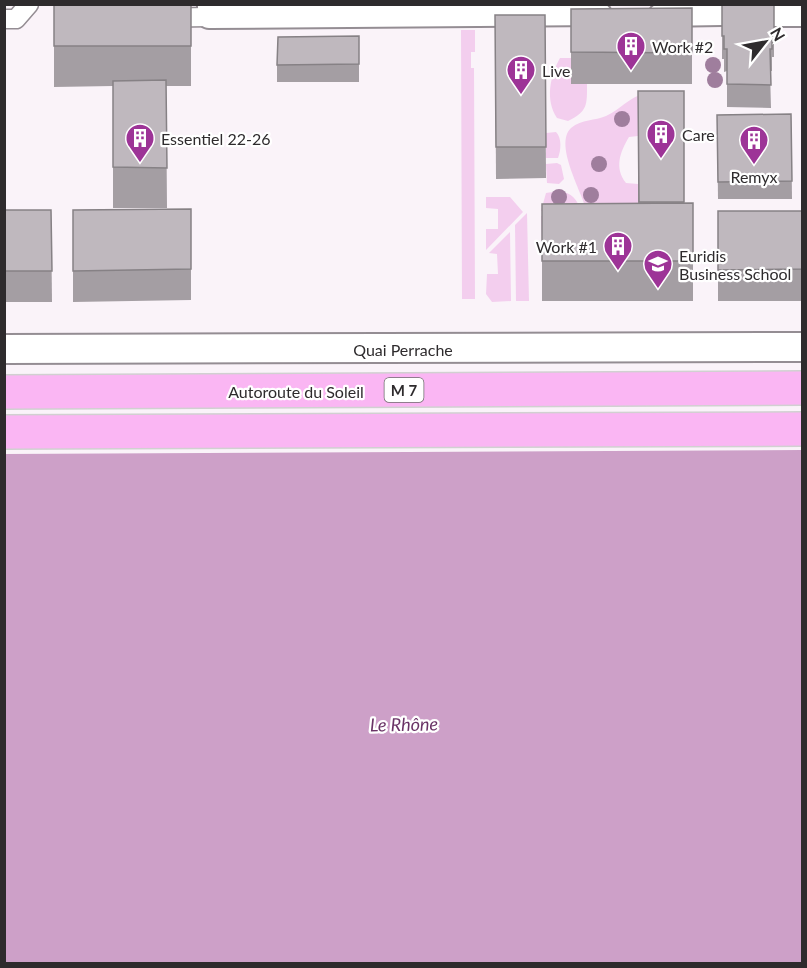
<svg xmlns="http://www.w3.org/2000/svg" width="807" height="968" font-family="Lato,sans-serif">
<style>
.green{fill:#f3ceee}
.water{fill:#cda0c8}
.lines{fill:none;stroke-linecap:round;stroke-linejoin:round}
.pedestrian-casing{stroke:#948d93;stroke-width:21}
.minor-casing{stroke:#948d93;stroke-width:26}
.tertiary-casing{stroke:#948d93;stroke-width:32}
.trunk-casing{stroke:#d1d0d1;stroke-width:36}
.pedestrian{stroke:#fff;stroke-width:18}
.minor{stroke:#fff;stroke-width:22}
.tertiary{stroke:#fff;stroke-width:28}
.trunk{stroke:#fab6f3;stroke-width:33}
.tree{fill:#9f7e9d}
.wall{fill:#a49ea3}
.building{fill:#bfb8be;stroke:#868185;stroke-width:1.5}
.labels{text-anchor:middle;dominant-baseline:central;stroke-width:4.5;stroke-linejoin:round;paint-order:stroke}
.shield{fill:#fff;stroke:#6d6b6c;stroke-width:1.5}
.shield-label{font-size:15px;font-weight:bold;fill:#2e2b2d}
.poi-label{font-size:16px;fill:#2e2b2d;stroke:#fff;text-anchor:start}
.street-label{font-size:16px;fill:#2e2b2d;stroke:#fff}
.water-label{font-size:18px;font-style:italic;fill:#6a3366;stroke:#fff}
</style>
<rect width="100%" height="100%" fill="#faf3f9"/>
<g class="green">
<path d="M461,30H475V52H471V68H474L475,299H462Z"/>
<path d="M560,58H571V84H587C587,105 588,111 568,121L557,118C545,100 550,76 560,58Z"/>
<path d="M645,93L638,136L629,137C620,152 614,168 626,183L638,184L639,220L588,215C584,195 553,145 571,128C582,119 595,121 606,116C621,109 628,98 645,93Z"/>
<path d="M556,132C562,138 561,150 558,158H546V133Z"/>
<path d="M557,163L561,165L564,179L559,184L547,183L546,164Z"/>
<path d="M559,191C572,193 577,199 581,211L542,244L541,216H567L566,210L541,211L546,193Z"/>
<path d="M486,197H510L523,212L486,250V229H498V209L486,208Z"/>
<path d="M527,213L529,301H516L515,225Z"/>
<path d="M510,232L511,301L492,302L486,294L487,274H498L497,254L489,253Z"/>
</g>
<path class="water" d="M802,450V963H5V454Z"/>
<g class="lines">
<g class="pedestrian-casing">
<g id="pedestrian">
<path d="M128,4L143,18L209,17"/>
<path d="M4,19H16L29,4"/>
</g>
</g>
<g class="minor-casing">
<g id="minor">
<path d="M209,4V17L600,14"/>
<path d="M660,15L722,14"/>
<path d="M774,15H802"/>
</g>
</g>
<g class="tertiary-casing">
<path id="tertiary" d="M4,349L802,347"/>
</g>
<g class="trunk-casing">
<g id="trunk">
<path d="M4,392L802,388"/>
<path d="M4,432L802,429"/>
</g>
</g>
<use href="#pedestrian" class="pedestrian"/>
<use href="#minor" class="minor"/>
<use href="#tertiary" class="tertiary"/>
<use href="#trunk" class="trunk"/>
</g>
<g class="tree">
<circle cx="713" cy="65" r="8"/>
<circle cx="715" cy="80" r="8"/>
<circle cx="622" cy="119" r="8"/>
<circle cx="599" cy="164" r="8"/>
<circle cx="591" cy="195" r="8"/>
<circle cx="559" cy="197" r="8"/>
</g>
<g class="wall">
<path d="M54,4H191V86H166L167,208H113V86L54,87Z"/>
<path d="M722,4H774V57H772V71H770L771,108L727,107V71L724,72V59H722Z"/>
<path d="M692,8V84H571V9Z"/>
<path d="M495,15H545L546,178L496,179Z"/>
<path d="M359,36V82H277V65Z"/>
<path d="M638,91H684V203H693V301H542V204L638,203Z"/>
<path d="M791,114L792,199H718L717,115Z"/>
<path d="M191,209V300L73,302V210Z"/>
<path d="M4,210H51L52,302H4Z"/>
<rect x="718" y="211" width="84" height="90"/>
</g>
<g class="building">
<rect x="54" y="4" width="137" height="42"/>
<path d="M722,4H774V34H772V49H770L771,85L727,84V49H724V36H722Z"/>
<path d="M692,8V53L571,52V9Z"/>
<path d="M495,15H545L546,147H496Z"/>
<path d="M359,36V64L277,65L278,37Z"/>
<path d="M166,80L167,168L113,167V81Z"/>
<path d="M638,91H684V202H639Z"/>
<path d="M791,114L792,181L718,182L717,115Z"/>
<path d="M693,203V261H542V204Z"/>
<path d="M191,209V269L73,271V210Z"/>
<path d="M4,210H51L52,271H4Z"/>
<path d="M718,211H802V269L718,270Z"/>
</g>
<defs>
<g id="building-pin" transform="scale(1.5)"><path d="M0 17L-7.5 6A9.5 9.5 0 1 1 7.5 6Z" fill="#9d3497" stroke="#fff"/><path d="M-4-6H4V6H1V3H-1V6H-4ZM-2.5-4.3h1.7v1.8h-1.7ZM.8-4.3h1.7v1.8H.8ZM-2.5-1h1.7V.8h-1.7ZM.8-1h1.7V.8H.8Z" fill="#fff"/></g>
<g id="university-pin" transform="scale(1.5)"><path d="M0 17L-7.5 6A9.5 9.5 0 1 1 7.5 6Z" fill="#9d3497" stroke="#fff"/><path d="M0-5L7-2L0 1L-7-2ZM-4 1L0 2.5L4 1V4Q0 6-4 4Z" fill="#fff"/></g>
</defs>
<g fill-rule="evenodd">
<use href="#building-pin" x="631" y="46"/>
<use href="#building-pin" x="521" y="70"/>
<use href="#building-pin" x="661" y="134"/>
<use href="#building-pin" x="140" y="138"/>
<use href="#building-pin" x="754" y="140"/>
<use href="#building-pin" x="618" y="246"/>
<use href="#university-pin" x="658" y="264"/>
</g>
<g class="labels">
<rect class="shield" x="384.5" y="378" width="39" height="24" rx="4.5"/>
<g class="shield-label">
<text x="404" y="390">M 7</text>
</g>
<g class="poi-label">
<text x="652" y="46">Work #2</text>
<text x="542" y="70">Live</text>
<text x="682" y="134">Care</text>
<text x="161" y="138">Essentiel 22-26</text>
<text x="754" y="176" text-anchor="middle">Remyx</text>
<text x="597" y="246" text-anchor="end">Work #1</text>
<text x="679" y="255">Euridis<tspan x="679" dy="18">Business School</tspan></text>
</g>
<g class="street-label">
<text x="403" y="349">Quai Perrache</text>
<text x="296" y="391">Autoroute du Soleil</text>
</g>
<g class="water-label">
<text transform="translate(404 724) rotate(-1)">Le Rhône</text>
</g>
</g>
<rect width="807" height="968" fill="none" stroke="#2e2b2d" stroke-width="12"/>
<g transform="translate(765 42) rotate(59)" stroke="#ffffff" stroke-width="4.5" paint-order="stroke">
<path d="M0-4.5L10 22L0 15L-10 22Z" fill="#2e2b2d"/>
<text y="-9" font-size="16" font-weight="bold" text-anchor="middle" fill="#2e2b2d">N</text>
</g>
</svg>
